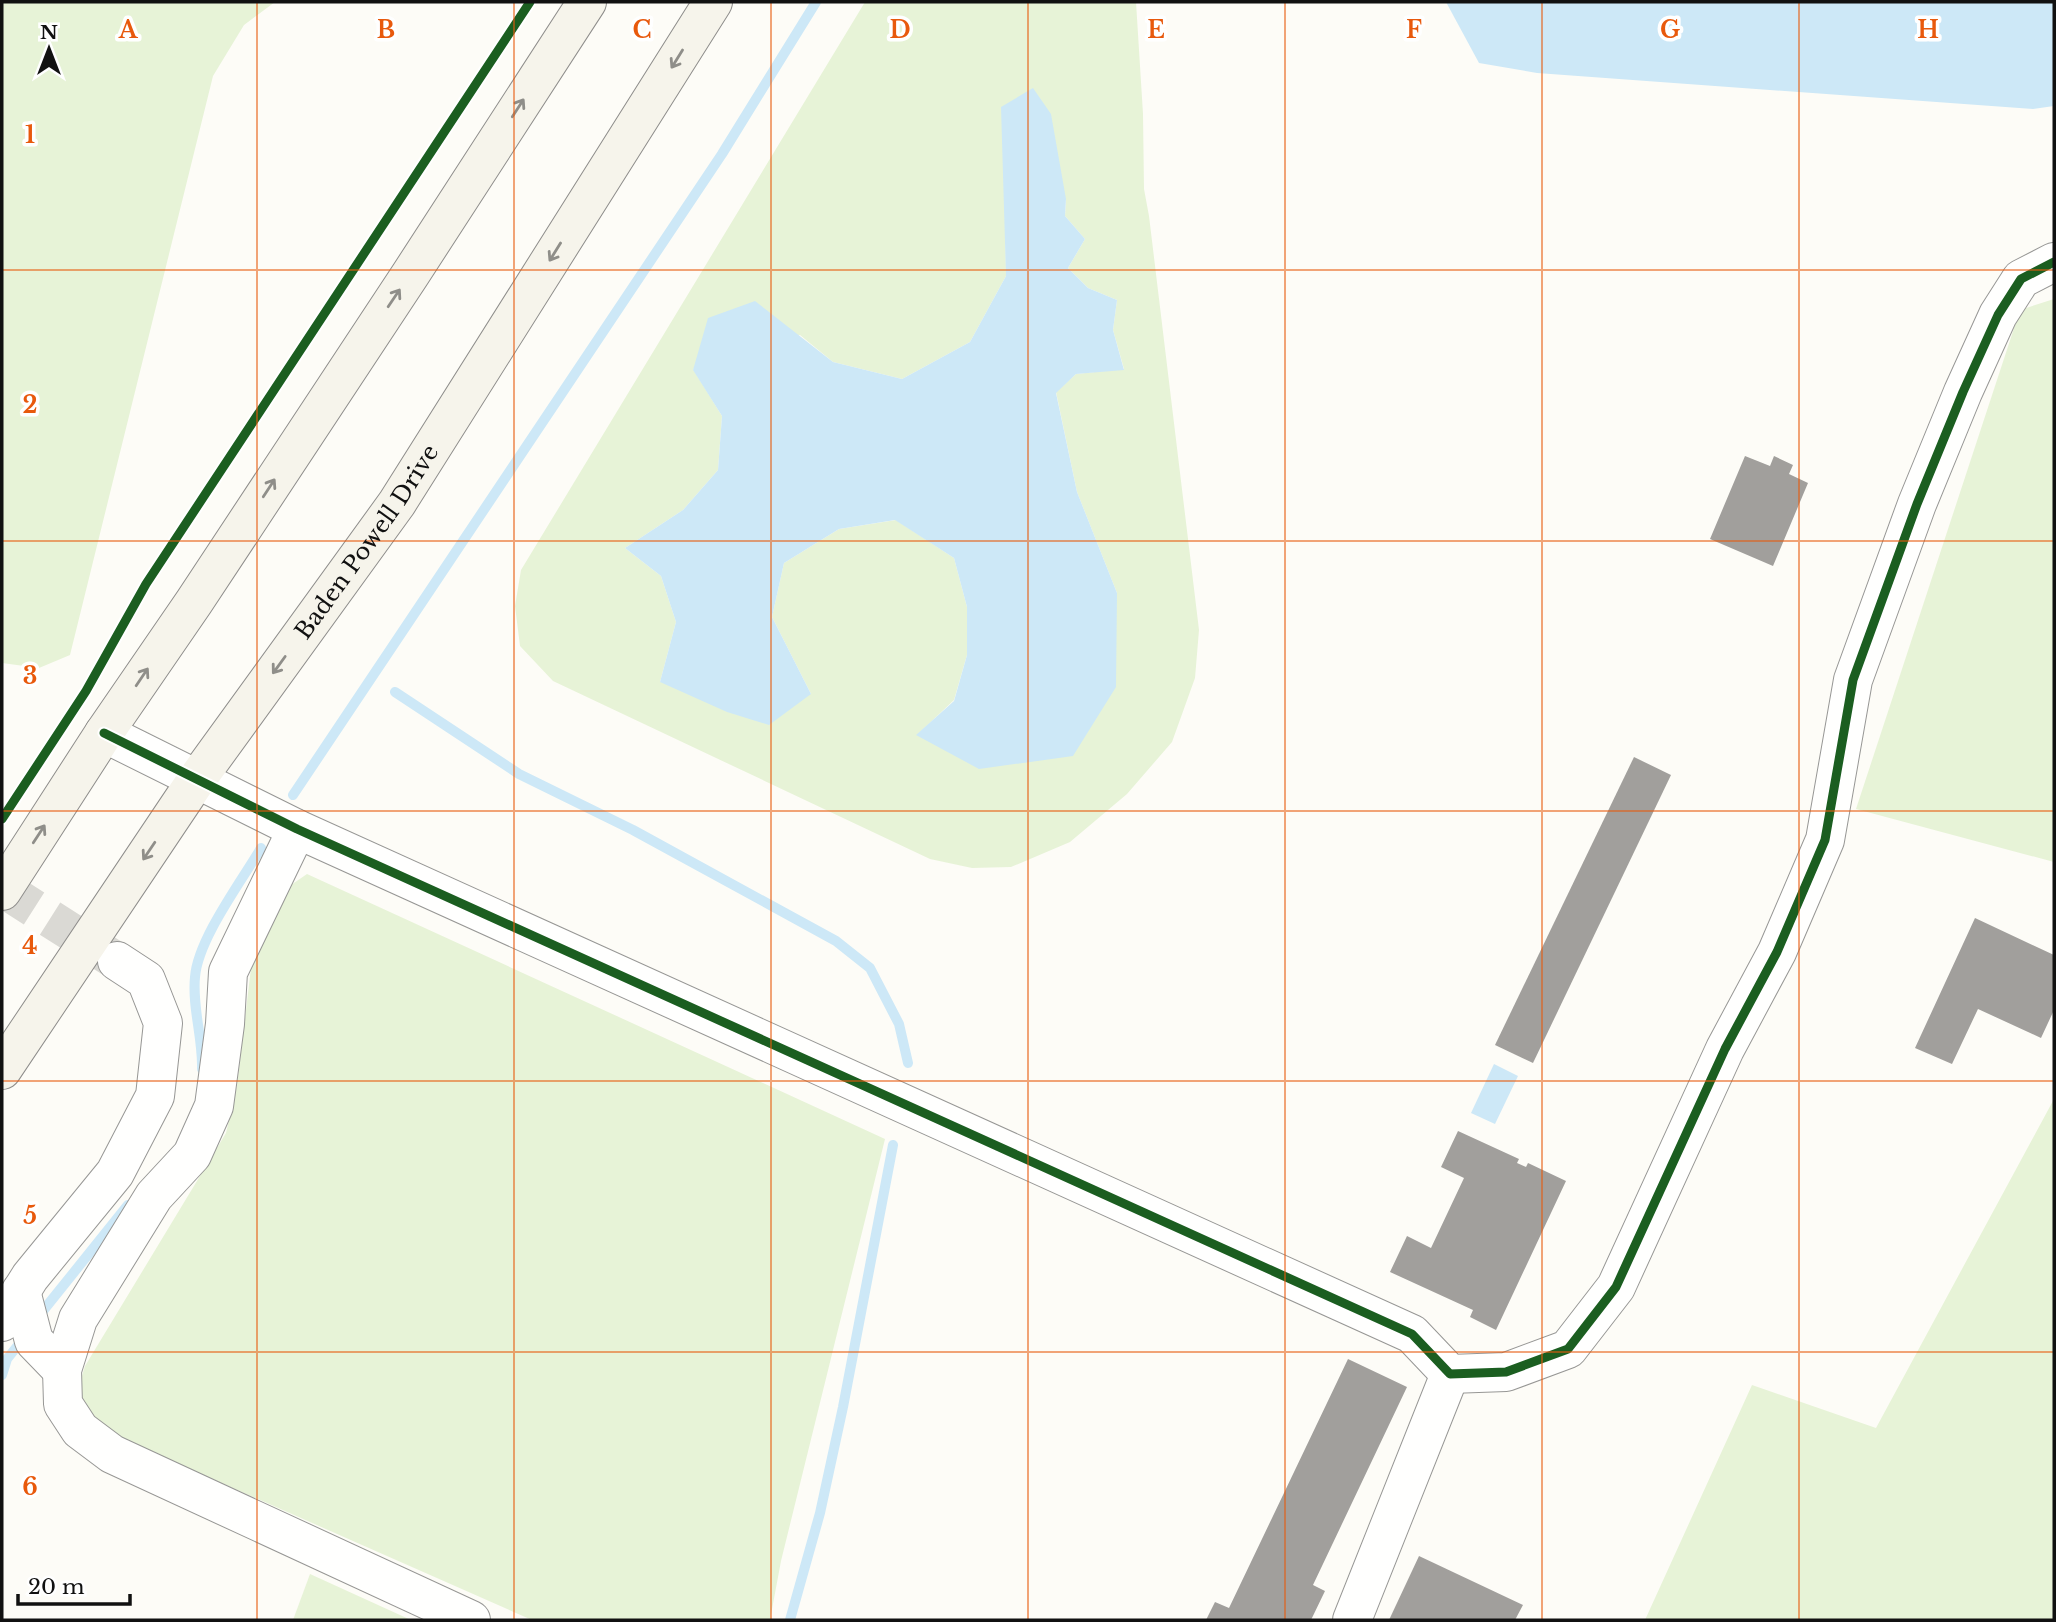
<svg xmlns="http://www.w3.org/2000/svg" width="2056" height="1622" font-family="'Libre Baskerville',serif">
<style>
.green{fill:#e7f3d7;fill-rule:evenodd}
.water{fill:#cde8f7}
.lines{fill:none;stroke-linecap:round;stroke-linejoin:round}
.stream{stroke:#cde8f7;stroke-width:10}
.building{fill:#a19f9c}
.minor-tunnel{stroke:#dad9d4;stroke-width:38;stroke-dasharray:38 19;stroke-linecap:butt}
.minor-casing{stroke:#979795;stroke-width:40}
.secondary-casing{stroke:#8e8d8b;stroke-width:40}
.minor{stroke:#fffffe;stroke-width:38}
.secondary{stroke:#f6f4eb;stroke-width:38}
.cycleway-casing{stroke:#fff;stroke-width:13}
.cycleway{stroke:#1b5e20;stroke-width:9}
.oneway{stroke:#8f8e89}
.grid{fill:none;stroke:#e8590c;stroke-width:2;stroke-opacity:0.55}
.labels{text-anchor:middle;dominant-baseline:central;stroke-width:7;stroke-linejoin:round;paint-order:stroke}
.street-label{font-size:23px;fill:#111;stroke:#fff}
.grid-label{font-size:23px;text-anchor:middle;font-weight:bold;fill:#e8590c;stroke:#fff;stroke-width:7;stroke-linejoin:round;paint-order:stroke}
</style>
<rect width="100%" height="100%" fill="#fdfcf7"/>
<g class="green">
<path d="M2,2H275L244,25L213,76L70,655L39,668L2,663Z"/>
<path d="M865,2H1136L1143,114L1144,189L1149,216L1199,630L1195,678L1172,742L1127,794L1070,842L1011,867L972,868L930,859L553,681L520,646L515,606L521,570ZM1005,197L1066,199L1065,216L1085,239L1068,268L1088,288L1117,300L1113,330L1124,369L1076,374L1056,392L1077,492L1117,593L917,735L954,700L967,655V607L954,558L896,520L839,529L784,563L772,617L811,694L660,682L676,622L661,576L625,548L683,510L718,470L722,416L693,369L800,335L833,362L902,379L970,342L1006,276Z"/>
<path d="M2054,299V862L1856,809L2020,310Z"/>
<path d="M307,874L885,1139L781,1561L770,1620H532L106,1432C84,1405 73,1402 85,1366L226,1133L237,1086L251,968L291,885Z"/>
<path d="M2054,1099V1620H1645L1752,1385L1876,1428Z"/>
<path d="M310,1574L411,1620H293Z"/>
</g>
<g class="water">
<path d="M1446,2H2054V106L2033,109L1537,73L1479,63Z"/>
<path d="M1033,88L1051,114L1066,199L1065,216L1085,239L1068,268L1088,288L1117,300L1113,330L1124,370L1076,374L1056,393L1077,492L1117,593L1116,687L1073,756L979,769L916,735L954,701L967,655V607L954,558L895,520L839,529L784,563L772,617L811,694L769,725L727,712L660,682L676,622L661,576L625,548L683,510L718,470L722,416L693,370L708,318L755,301L833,362L902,379L970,342L1006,276L1001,107Z"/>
<path d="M1494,1064L1518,1076L1495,1124L1471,1113Z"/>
</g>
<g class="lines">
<g class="stream">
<path d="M395,692L519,774L633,830L836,941L870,968L899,1024L908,1063"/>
<path d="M293,795L722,154L816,2"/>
<path d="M202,1069C203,1038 192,1008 195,977C198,939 241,882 261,848"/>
<path d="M42,1312L128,1205"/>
<path d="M2,1375L7,1359L19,1344"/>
<path d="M790,1620L820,1513L843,1407L893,1145"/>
</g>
</g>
<g class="building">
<path d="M1745,456L1770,466L1774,456L1793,465L1789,474L1808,483L1773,566L1710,539Z"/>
<path d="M1634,757L1671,775L1533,1063L1495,1045Z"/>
<path d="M1975,918L2054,955V1010L2041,1038L1978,1009L1952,1064L1915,1048Z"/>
<path d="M1458,1131L1519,1159L1517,1163L1526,1167L1528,1163L1566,1181L1496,1330L1470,1317L1473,1310L1390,1272L1407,1236L1431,1248L1464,1178L1441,1167Z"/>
<path d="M1348,1359L1407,1387L1313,1585L1325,1591L1311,1620H1206L1215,1602L1229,1608Z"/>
<path d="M1419,1556L1523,1605L1515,1620H1389Z"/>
</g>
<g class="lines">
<path class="minor-tunnel" d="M2,888L115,960"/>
<g class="minor-casing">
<g id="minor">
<path d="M104,733L297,829L1412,1334L1450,1374L1506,1372L1568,1349L1616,1287L1725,1049L1777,952L1825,840L1853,680L1917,504L1963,392L1998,315L2021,279L2054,262"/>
<path d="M297,829L228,972L225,1024L214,1106L192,1155L154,1196L78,1319L62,1370L63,1404L80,1430L112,1454L471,1620"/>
<path d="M21,1291L34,1341L62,1370"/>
<path d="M2,1322L30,1277L115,1173L155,1096L163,1023L146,980L117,961"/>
<path d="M1352,1620L1450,1374"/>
</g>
</g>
<g class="secondary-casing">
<g id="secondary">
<path d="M2,891L104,733L194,602L410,275L587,2"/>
<path id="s1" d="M2,1070L197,779L397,503L713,2"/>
</g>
</g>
<use href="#minor" class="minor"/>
<use href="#secondary" class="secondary"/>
<g class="cycleway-casing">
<g id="cycleway">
<path d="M104,733L297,829L1412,1334L1450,1374L1506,1372L1568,1349L1616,1287L1725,1049L1777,952L1825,840L1853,680L1917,504L1963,392L1998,315L2021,279L2054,262"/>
<path d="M2,819L86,691L146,584L530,2"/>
</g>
</g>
<use href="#cycleway" class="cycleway"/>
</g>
<defs><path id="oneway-shaft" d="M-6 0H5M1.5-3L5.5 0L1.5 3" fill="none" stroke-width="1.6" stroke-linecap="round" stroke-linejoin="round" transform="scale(1.75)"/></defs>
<g class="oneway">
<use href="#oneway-shaft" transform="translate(677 59) rotate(122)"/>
<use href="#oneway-shaft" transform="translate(518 108) rotate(-57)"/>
<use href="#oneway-shaft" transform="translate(555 252) rotate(122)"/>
<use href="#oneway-shaft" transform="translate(394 298) rotate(-56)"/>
<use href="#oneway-shaft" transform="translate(269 488) rotate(-57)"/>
<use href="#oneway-shaft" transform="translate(279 665) rotate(126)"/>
<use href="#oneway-shaft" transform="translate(142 677) rotate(-56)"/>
<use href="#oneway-shaft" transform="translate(39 834) rotate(-57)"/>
<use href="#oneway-shaft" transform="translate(149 851) rotate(124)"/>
</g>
<path class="grid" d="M257,2V1620M514,2V1620M771,2V1620M1028,2V1620M1285,2V1620M1542,2V1620M1799,2V1620M2,270H2054M2,541H2054M2,811H2054M2,1081H2054M2,1352H2054"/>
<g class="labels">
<g class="street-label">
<text stroke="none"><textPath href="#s1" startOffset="642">Baden Powell Drive</textPath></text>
</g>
</g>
<g class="grid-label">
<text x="128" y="38">A</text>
<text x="386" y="38">B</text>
<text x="642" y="38">C</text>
<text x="900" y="38">D</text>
<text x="1156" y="38">E</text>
<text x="1414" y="38">F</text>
<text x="1670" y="38">G</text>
<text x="1928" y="38">H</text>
<text x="30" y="143">1</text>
<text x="30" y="413">2</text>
<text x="30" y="684">3</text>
<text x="30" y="954">4</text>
<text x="30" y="1224">5</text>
<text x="30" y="1495">6</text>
</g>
<rect width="2056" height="1622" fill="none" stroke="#111111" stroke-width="7"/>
<g transform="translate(49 49)" stroke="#ffffff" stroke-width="5" paint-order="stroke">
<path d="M0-5L12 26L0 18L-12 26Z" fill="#111111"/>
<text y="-10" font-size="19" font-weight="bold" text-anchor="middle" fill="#111111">N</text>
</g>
<path d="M18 1594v10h112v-10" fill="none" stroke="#111111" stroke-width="3.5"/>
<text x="28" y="1594" font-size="21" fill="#111111" stroke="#ffffff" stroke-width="5" paint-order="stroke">20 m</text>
</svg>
